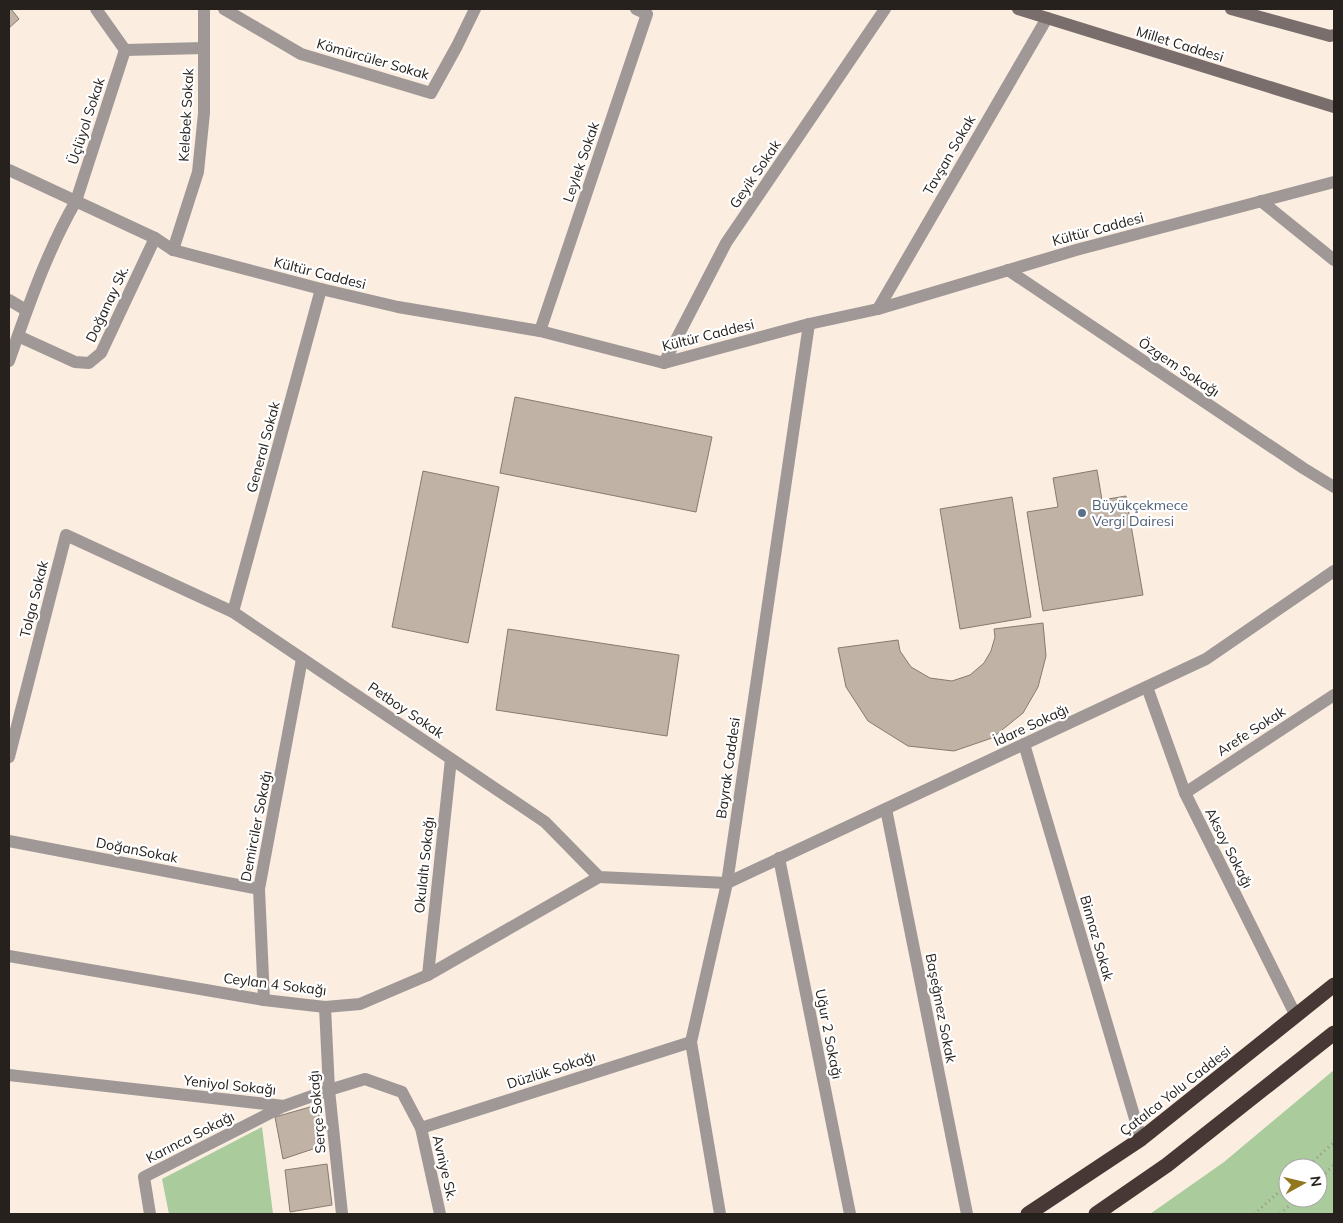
<svg xmlns="http://www.w3.org/2000/svg" width="1343" height="1223" font-family="Mulish,sans-serif">
<style>
.green{fill:#aacb9b;fill-rule:evenodd}
.building{fill:#c0b3a6;stroke:#877b6f}
.lines{fill:none;stroke-linecap:round;stroke-linejoin:round}
.path{stroke:#9d938a;stroke-width:3;stroke-dasharray:1 4;stroke-linecap:butt}
.street{stroke:#a09896;stroke-width:12}
.secondary{stroke:#7a6e6c;stroke-width:12}
.highway{stroke:#483835;stroke-width:15}
.service-dot{fill:#5c6f8a;stroke:#fff;stroke-width:2}
.labels{text-anchor:middle;dominant-baseline:central;stroke-width:4.5;stroke-linejoin:round;paint-order:stroke}
.street-label{font-size:14px;fill:#26211d;stroke:#fff}
.service-label{font-size:14px;fill:#4e5e75;stroke:#fff;text-anchor:start}
</style>
<rect width="100%" height="100%" fill="#fbede0"/>
<g class="green">
<path d="M1334,1070V1214H1150L1224,1162ZM1288,1168H1318V1198H1288Z"/>
<path d="M262,1127L273,1214H169L162,1179Z"/>
</g>
<g class="building">
<path d="M9,9H11L19,19L9,28Z"/>
<path d="M515,397L712,437L696,512L500,473Z"/>
<path d="M1097,470L1102,500L1126,496L1143,595L1043,611L1027,512L1058,507L1053,478Z"/>
<path d="M423,471L499,487L468,643L392,627Z"/>
<path d="M1012,497L1031,617L960,629L940,509Z"/>
<path d="M1043,623L1046,656L1038,687L1023,713L992,738L954,751L908,746L868,721L846,687L838,648L898,640L900,651L911,667L930,678L952,681L970,675L984,663L991,651L995,637L994,629Z"/>
<path d="M508,629L679,655L667,736L496,710Z"/>
<path d="M317,1105L325,1145L283,1159L275,1117Z"/>
<path d="M327,1164L332,1205L290,1212L285,1170Z"/>
</g>
<g class="lines">
<g class="path">
<path d="M1306,1168L1334,1142"/>
<path d="M1318,1180L1334,1165"/>
<path d="M1254,1214L1288,1184"/>
<path d="M1280,1214L1298,1198"/>
</g>
<g class="street">
<path d="M96,9L125,50L204,48"/>
<path d="M224,9L301,54L431,93L457,46L475,9"/>
<path d="M9,170L155,238L173,250L321,289L398,307L540,331L664,363L809,324L878,309L1076,250L1334,182"/>
<path d="M1261,201L1334,260"/>
<path d="M173,250L198,172L204,113V9"/>
<path d="M1008,270L1303,468L1334,487"/>
<path d="M9,300L26,310"/>
<path d="M878,309L1047,18"/>
<path d="M540,331L647,14L636,9"/>
<path d="M18,336L75,362L89,363L101,353L155,238"/>
<path d="M9,361C28,307 47,251 76,201L125,50"/>
<path d="M664,363L726,243L885,9"/>
<path d="M233,612L321,289"/>
<path d="M1147,687L1185,793L1296,1016"/>
<path d="M1024,744L1141,1139"/>
<path d="M9,757L66,535L233,612L545,822L599,877L727,883L1206,659L1334,571"/>
<path d="M1185,793L1334,695"/>
<path d="M886,809L967,1214"/>
<path d="M9,841L259,889"/>
<path d="M779,858L850,1214"/>
<path d="M9,956L264,1000L325,1007L360,1004L428,975L599,877"/>
<path d="M428,975L451,759"/>
<path d="M264,1000L259,889L302,659"/>
<path d="M325,1007L329,1090L342,1214"/>
<path d="M9,1075L284,1106L329,1090L365,1079L402,1092L421,1128L440,1214"/>
<path d="M421,1128L691,1042"/>
<path d="M150,1214L144,1177L284,1106"/>
<path d="M720,1214L691,1042L727,883L809,324"/>
</g>
<g class="secondary">
<path d="M1018,9L1334,107"/>
<path d="M1231,9L1330,36L1334,35"/>
</g>
<g class="highway">
<path d="M1028,1214L1141,1139L1334,985"/>
<path d="M1096,1214L1167,1165L1334,1033"/>
</g>
</g>
<circle class="service-dot" cx="1082" cy="513" r="5"/>
<g class="labels">
<g class="street-label">
<text transform="translate(1180 44) rotate(17)">Millet Caddesi</text>
<text transform="translate(373 59) rotate(16)">Kömürcüler Sokak</text>
<text transform="translate(186 115) rotate(-87)">Kelebek Sokak</text>
<text transform="translate(86 121) rotate(-72)">Üçlüyol Sokak</text>
<text transform="translate(949 155) rotate(-60)">Tavşan Sokak</text>
<text transform="translate(581 162) rotate(-71)">Leylek Sokak</text>
<text transform="translate(755 174) rotate(-56)">Geyik Sokak</text>
<text transform="translate(1098 229) rotate(-15)">Kültür Caddesi</text>
<text transform="translate(320 273) rotate(14)">Kültür Caddesi</text>
<text transform="translate(107 304) rotate(-65)">Doğanay Sk.</text>
<text transform="translate(708 335) rotate(-14)">Kültür Caddesi</text>
<text transform="translate(1179 367) rotate(34)">Özgem Sokağı</text>
<text transform="translate(263 447) rotate(-75)">General Sokak</text>
<text transform="translate(34 599) rotate(-76)">Tolga Sokak</text>
<text transform="translate(406 710) rotate(34)">Petboy Sokak</text>
<text transform="translate(1031 725) rotate(-25)">İdare Sokağı</text>
<text transform="translate(1251 731) rotate(-33)">Arefe Sokak</text>
<text transform="translate(728 768) rotate(-82)">Bayrak Caddesi</text>
<text transform="translate(256 826) rotate(-79)">Demirciler Sokağı</text>
<text transform="translate(1229 848) rotate(63)">Aksoy Sokağı</text>
<text transform="translate(137 850) rotate(11)">DoğanSokak</text>
<text transform="translate(424 865) rotate(-84)">Okulaltı Sokağı</text>
<text transform="translate(1097 938) rotate(74)">Binnaz Sokak</text>
<text transform="translate(275 984) rotate(7)">Ceylan 4 Sokağı</text>
<text transform="translate(941 1008) rotate(79)">Başeğmez Sokak</text>
<text transform="translate(829 1034) rotate(79)">Uğur 2 Sokağı</text>
<text transform="translate(551 1070) rotate(-18)">Düzlük Sokağı</text>
<text transform="translate(230 1085) rotate(6)">Yeniyol Sokağı</text>
<text transform="translate(1175 1091) rotate(-38)">Çatalca Yolu Caddesi</text>
<text transform="translate(317 1112) rotate(-95)">Serçe Sokağı</text>
<text transform="translate(190 1137) rotate(-27)">Karınca Sokağı</text>
<text transform="translate(445 1168) rotate(77)">Avniye Sk.</text>
</g>
<g class="service-label">
<text x="1092" y="505">Büyükçekmece<tspan x="1092" dy="16">Vergi Dairesi</tspan></text>
</g>
</g>
<rect width="1343" height="1223" fill="none" stroke="#26211d" stroke-width="20"/>
<g transform="translate(1303 1183) rotate(82)"><circle r="24" fill="#ffffff" stroke="#a8a6a5"/>
<path d="M0-4L9 19L0 12L-9 19Z" fill="#92771e"/>
<text y="-8" font-size="14" font-weight="bold" text-anchor="middle" fill="#26211d">N</text>
</g>
</svg>
